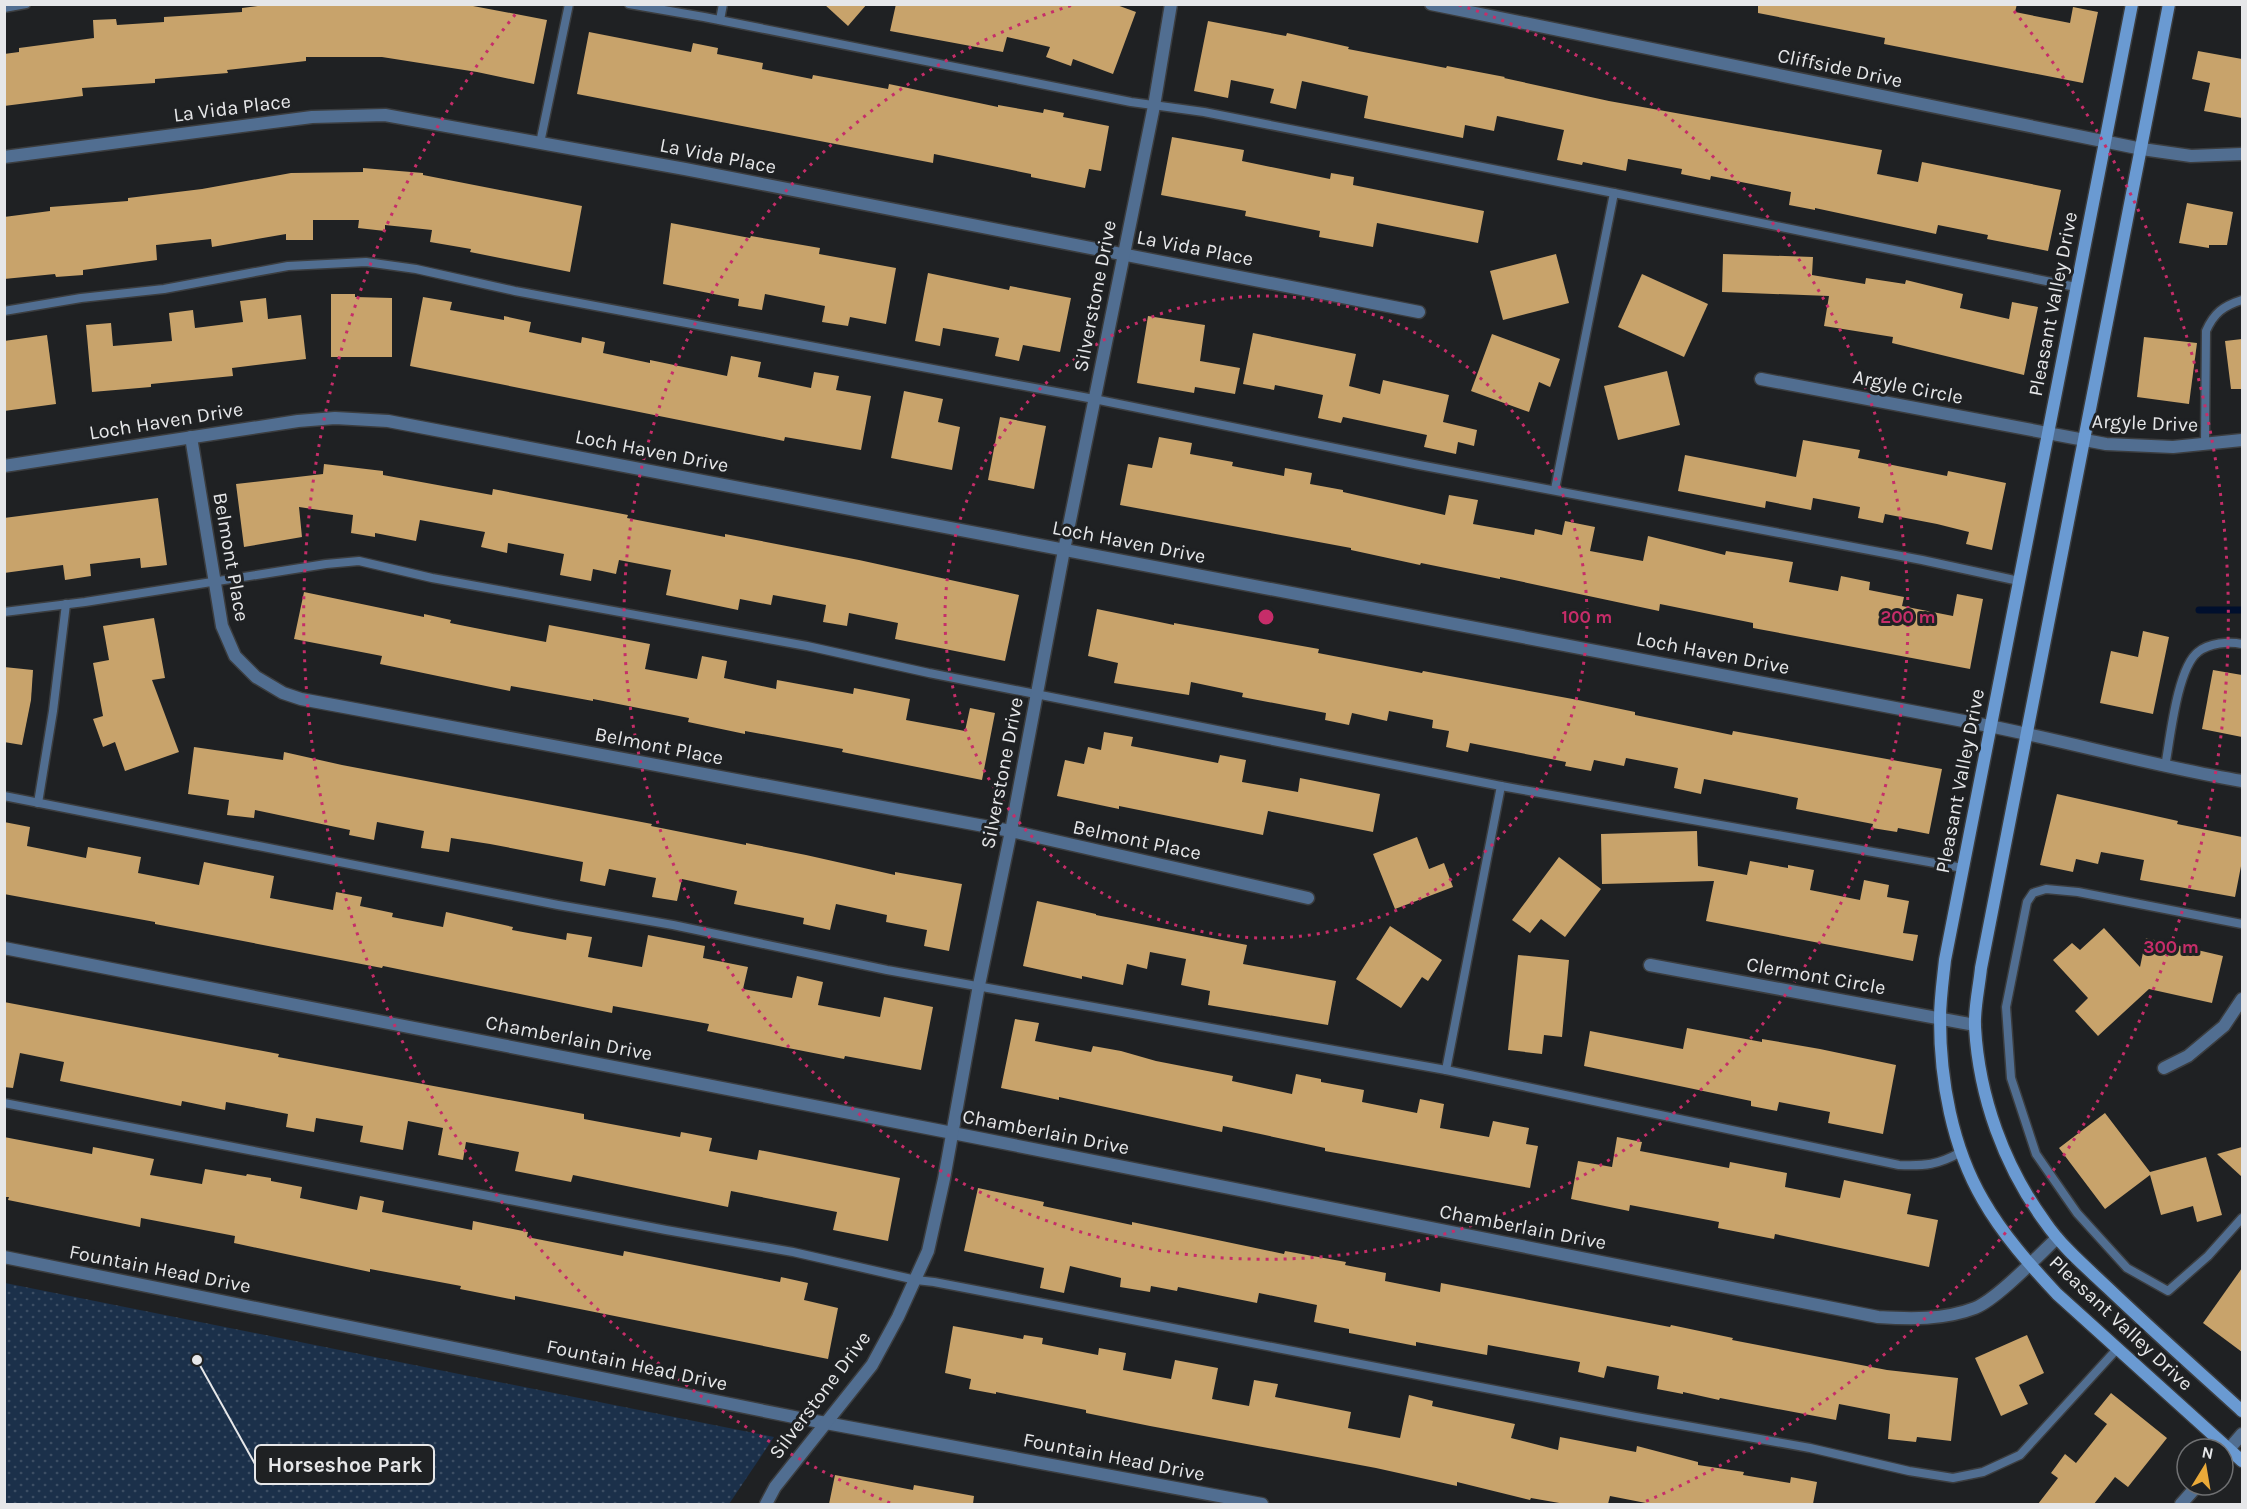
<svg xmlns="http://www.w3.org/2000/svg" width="2247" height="1509" font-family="Karla,sans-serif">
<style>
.park{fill:url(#park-dots)}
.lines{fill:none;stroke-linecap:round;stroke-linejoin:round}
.stream{stroke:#000f2d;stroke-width:7}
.building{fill:#c8a36b}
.lane-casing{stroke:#3b3d3f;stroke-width:11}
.street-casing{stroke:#3b3d3f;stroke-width:15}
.secondary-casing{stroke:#3b3d3f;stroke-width:15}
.lane{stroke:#516e91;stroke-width:8}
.street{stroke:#516e91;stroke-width:12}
.secondary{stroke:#6a9ad2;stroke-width:12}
.ring{fill:none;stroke:#c62d69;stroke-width:3;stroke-dasharray:3 6}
.labels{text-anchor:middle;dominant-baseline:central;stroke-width:6;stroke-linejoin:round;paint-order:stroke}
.street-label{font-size:20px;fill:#e6e7e9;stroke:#1f2123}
.centre{fill:#c62d69;stroke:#1f2123;stroke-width:3}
.ring-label{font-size:18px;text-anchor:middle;font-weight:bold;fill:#c62d69;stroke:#1f2123;stroke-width:6;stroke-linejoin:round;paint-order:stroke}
.leader{fill:none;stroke:#e6e7e9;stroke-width:2}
.callout-dot{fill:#e6e7e9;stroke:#1f2123;stroke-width:2}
.callout{fill:#1f2123;stroke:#e6e7e9;stroke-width:2}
.callout-label{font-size:21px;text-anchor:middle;font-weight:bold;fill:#e6e7e9}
</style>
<defs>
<pattern id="park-dots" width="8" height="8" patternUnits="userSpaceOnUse" patternTransform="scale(1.5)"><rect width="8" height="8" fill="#1b304a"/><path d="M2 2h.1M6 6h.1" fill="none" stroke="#3c4e64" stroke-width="1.8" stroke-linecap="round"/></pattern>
</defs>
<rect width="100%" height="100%" fill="#1f2123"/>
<path class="park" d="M4,1283H5L774,1437L729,1504H5Z"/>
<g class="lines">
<path class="stream" d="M2199,610H2242"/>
</g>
<g class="building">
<path d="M273,4H474L473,6L547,20L534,84L477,72L382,57H306V61L227,70L228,73L155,79V83L82,88L83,96L4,106V54L19,52V48L94,38L93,20L116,19L117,25L164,22V17L242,12V8Z"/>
<path d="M824,4H867L848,26Z"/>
<path d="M896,4H1114L1136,12L1113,74L1073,59L1071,66L1046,57L1050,47L1007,37L1003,52L890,31Z"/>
<path d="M1758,4H2017L2015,12L2070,23L2073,7L2098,12L2083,83L1884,44L1885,38L1758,13Z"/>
<path d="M1208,21L1286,36L1287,33L1349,47L1348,49L1446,68L1447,66L1505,77L1504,78L1609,101L1882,150L1877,174L1918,182L1922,162L2061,190L2048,251L1987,239L1988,235L1938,225L1936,234L1815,208V210L1789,205L1791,192L1711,176L1710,180L1681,174L1682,169L1628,159L1626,171L1583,162L1582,165L1557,160L1564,130L1497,116L1494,131L1465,125L1463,138L1364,118L1368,96L1302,81L1296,109L1270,103L1274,89L1231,80L1228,98L1194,91Z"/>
<path d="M589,32L691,52L693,43L718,48L717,54L763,63L762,69L812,79L813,75L888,89L889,84L998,107V105L1043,113L1044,109L1064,113L1063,117L1109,126L1101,171L1089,169L1085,188L1031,177V174L934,154L933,163L577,94Z"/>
<path d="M2198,51L2242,59V118L2204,111L2210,83L2192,79Z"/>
<path d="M1172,137L1244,150L1242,161L1330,179L1331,173L1354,177L1353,185L1484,211L1478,243L1377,223L1373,247L1319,237L1320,231L1245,216L1246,211L1161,195Z"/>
<path d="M363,168L423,173V175L582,206L570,272L470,252L471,249L430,242L432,230L385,225V231L358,228L359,220H313V240H286V234L212,247L211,239L156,245L157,260L83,270V275L56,277L55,274L4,279V217L50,211V207L128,201V198L202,189L291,173L363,172Z"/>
<path d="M2187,203L2233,212L2227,245H2209V248L2179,243Z"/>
<path d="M671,223L750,238L751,236L820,248L819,254L896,268L886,324L850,317L848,326L822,322L825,306L765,294L762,310L738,306L739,299L663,284Z"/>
<path d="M1556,254L1569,303L1503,320L1490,271Z"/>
<path d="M1723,254L1813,257L1812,275L1865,284L1866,278L1905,284L1906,280L1963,294L1960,308L2009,319L2012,302L2038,307L2024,375L1892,343L1893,337L1824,326L1829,296L1722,292Z"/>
<path d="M928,273L1009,290L1010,286L1071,298L1060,352L1023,345L1019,361L995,356L999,338L943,328L940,346L915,341Z"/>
<path d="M1642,274L1708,304L1684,357L1618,327Z"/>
<path d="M331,294H355V297L392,298V357H331Z"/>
<path d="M423,297L452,302L450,310L504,320V316L531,322L529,332L581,343L582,337L605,342L603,353L650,363V360L727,376L731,356L761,362L758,377L811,388L814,372L839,376L836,390L871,396L861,450L785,437L784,441L410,366Z"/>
<path d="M266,298L268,319L301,315L306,359L232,368L233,376L151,384V387L92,392L86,325L111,323L113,346L172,341L169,313L193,310L195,328L243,322L240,301Z"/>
<path d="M1148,316L1205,325L1200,361L1240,368L1235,394L1195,387L1194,393L1137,383Z"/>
<path d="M1253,333L1356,354L1349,386L1380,394L1383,380L1449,395L1443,422L1477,430L1474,446L1458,442L1456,454L1424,447L1427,435L1343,417L1341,423L1318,418L1323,395L1275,385L1274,390L1243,384Z"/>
<path d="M1492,334L1560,359L1550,387L1539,382L1529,412L1471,391Z"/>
<path d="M47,335L56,404L4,411V341Z"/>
<path d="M2144,337L2197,343L2189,404L2137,397Z"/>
<path d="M2242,339V389H2231L2225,341Z"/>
<path d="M1667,371L1680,425L1618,440L1604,386Z"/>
<path d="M904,391L943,399L938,422L960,427L952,470L891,458Z"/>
<path d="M1000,417L1046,426L1034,489L988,480Z"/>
<path d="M1159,437L1192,443L1190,454L1233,462L1232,466L1284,476L1285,468L1312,473L1310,484L1343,490V492L1445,515L1449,495L1478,500L1473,524L1534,535L1535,529L1562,535L1565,521L1595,527L1590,551L1643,561L1648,536L1725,555L1726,551L1793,562L1789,582L1838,591L1841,576L1870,582L1869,590L1904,597L1902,606L1953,616L1957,594L1983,599L1970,669L1753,628V623L1660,604L1659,611L1500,577V579L1421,563L1420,565L1351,550V548L1120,505L1128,464L1152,468Z"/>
<path d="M1803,440L1860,450L1858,458L1947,476L1948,471L2006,483L1992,550L1966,544L1969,532L1937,524L1885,514L1883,523L1858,518L1860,507L1813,498L1811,510L1766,501L1765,508L1678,491L1685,455L1796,477Z"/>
<path d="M324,464L383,471V475L492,495L493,489L628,515L627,518L725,537V534L859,560L1019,595L1005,661L895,639L898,623L849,613L847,626L823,622L826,605L773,595L771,605L740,599L738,610L666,595L671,570L619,560L616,574L593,569L591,581L560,575L564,554L508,543L507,553L481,547L485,532L420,520L416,541L375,533V537L351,533L353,515L299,507L302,537L244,547L236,484L323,474Z"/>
<path d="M158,498L167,565L141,568L140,558L90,564L91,576L65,580L63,565L4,573V518Z"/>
<path d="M304,592L424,617V614L451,620L450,623L546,642L549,625L650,644L645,669L697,679L702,656L727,661L724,678L776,689L777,680L853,694L854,688L910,699L906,720L965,731L970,708L995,713L982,780L842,752L843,749L745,731V734L688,722L689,718L593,699V701L511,686L510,691L380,664L382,656L294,639Z"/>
<path d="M1097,609L1174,625V623L1319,649L1318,653L1422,673L1423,671L1578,700L1635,712V715L1732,735L1733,731L1942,769L1929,834L1898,828L1897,832L1872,828L1873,824L1796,809L1798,798L1704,779L1701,794L1674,788L1678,768L1626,758L1624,766L1594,760L1591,771L1565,766L1566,762L1470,743L1468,752L1446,747L1449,731L1432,728L1433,720L1389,711L1387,721L1352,713L1349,725L1325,720L1326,713L1242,697L1243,693L1191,682L1189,695L1114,683L1118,663L1088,656Z"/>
<path d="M154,618L165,678L152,680L179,752L125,771L115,742L103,747L93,719L103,716L93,663L109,660L103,626Z"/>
<path d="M2143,631L2169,637L2153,714L2100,703L2111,651L2138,657Z"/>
<path d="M4,667L33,670L31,700L22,745L4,742Z"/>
<path d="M2213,670L2242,675V737L2202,729Z"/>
<path d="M1104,732L1133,737L1131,746L1218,763L1220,755L1246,760L1242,782L1298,792L1300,778L1380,794L1373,832L1268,811L1263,835L1119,806V809L1057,796L1065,760L1084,764L1088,747L1101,750Z"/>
<path d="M194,747L283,760L284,752L342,765L652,824L651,826L746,845V843L806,855L895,875V872L962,884L949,951L924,946L927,930L886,922L887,915L836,904L830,930L803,924L804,918L734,904L737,891L682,879L677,901L652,897L656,878L609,869L605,886L580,881L583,862L490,844L451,838L449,852L421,848L424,831L377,822L374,840L349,835L350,830L255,810L254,818L227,815L229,800L188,794Z"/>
<path d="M2057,794L2178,821L2177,824L2242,837V861L2235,897L2140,880L2144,860L2101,852L2098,864L2076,859L2073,872L2040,865Z"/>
<path d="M4,822L30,827L27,846L86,858L88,847L141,857L138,873L199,885L204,862L274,876L270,898L333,910L336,892L362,897L360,906L393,913L392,917L443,927L446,912L513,927L512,930L566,940L567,933L592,937L588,957L642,967L648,935L705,946L703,958L748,967L743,989L792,998L797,976L823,982L818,1005L880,1017L884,997L933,1007L921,1070L845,1056L844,1059L783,1047L707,1031L709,1024L613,1006L612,1013L476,985L383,966L382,968L155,924V922L4,894Z"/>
<path d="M1697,831L1698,866L1747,875L1750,861L1788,868V865L1814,870L1810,890L1860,900L1864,880L1889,885L1887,897L1909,901L1903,933L1918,935L1913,961L1706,921L1714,881L1602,884L1601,834Z"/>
<path d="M1417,837L1429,869L1444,863L1453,887L1395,909L1373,854Z"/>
<path d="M1559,857L1601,889L1565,937L1541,919L1530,933L1512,920Z"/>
<path d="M1037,901L1096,914V915L1247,945L1243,964L1336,981L1328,1025L1208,1005L1210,991L1181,985L1186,959L1150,952L1147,969L1127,964L1123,985L1082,976V979L1023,966Z"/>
<path d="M1390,926L1442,960L1428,981L1422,977L1401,1008L1356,979Z"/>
<path d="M2104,928L2140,967L2146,938L2223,956L2212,1003L2149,989L2098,1036L2075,1011L2088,998L2053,960L2072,943L2080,950Z"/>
<path d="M1518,955L1569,960L1562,1037L1544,1035L1542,1054L1508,1050Z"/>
<path d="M4,1002L279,1054L278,1057L584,1114V1119L680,1137L681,1132L712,1138L709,1151L757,1160L759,1150L900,1178L888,1241L833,1230L837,1212L731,1191L728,1207L573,1175L571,1182L515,1171L519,1152L466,1142L463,1160L438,1155L443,1128L408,1121L403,1150L360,1142L363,1126L316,1118L314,1132L286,1127L288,1114L226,1102L225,1110L182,1101L181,1106L60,1081L64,1062L20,1053L13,1088L4,1087Z"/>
<path d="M1015,1019L1039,1023L1035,1041L1091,1052L1093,1046L1121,1051L1156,1061L1233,1076L1232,1081L1292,1094L1296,1074L1321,1079V1082L1364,1090L1362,1102L1417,1113L1420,1099L1444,1104L1440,1128L1489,1137L1493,1121L1529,1128L1526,1144L1538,1146L1530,1188L1325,1151V1148L1223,1126L1222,1132L1059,1097V1100L1001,1088Z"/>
<path d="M1687,1028L1762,1042V1039L1820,1049L1896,1065L1883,1134L1828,1123L1830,1112L1779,1102L1777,1111L1751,1106V1101L1584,1066L1590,1031L1683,1049Z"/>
<path d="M2105,1113L2150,1172L2206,1157L2222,1215L2197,1222L2193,1206L2161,1215L2150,1175L2105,1209L2059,1148Z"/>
<path d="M4,1137L92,1154L93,1147L154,1159L150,1175L202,1184L205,1169L246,1176L247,1174L271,1178V1181L302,1187L300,1198L357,1210L360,1196L384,1201L382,1212L472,1230L473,1221L528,1232L527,1237L623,1256L624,1251L780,1282L781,1277L808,1283L804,1300L838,1308L828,1359L515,1296V1300L460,1289L461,1286L370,1269V1272L234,1243L235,1236L141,1218L140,1227L8,1200L9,1197H4Z"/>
<path d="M1617,1137L1642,1142L1640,1151L1729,1168L1730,1162L1787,1173L1785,1187L1840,1198L1844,1180L1911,1194L1907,1214L1938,1220L1929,1267L1775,1234L1774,1239L1718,1228L1719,1222L1630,1205L1629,1211L1571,1199L1578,1161L1612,1167Z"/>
<path d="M2242,1147V1177L2217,1154Z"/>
<path d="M978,1188L1044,1202L1043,1206L1132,1225V1222L1284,1254L1285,1251L1346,1262L1345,1265L1386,1273L1385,1281L1440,1292L1441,1283L1670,1327L1671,1325L1733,1338L1732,1340L1887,1370L1958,1378L1951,1441L1917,1437L1916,1442L1888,1439L1890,1414L1839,1404L1836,1420L1720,1398L1719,1400L1683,1392V1394L1657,1389L1659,1376L1607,1366L1604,1378L1578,1372L1580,1362L1488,1345L1487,1355L1416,1342V1346L1349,1333V1329L1314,1322L1317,1305L1259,1293L1257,1303L1178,1287L1177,1291L1151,1286L1150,1292L1120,1287L1121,1278L1070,1266L1064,1293L1040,1288L1044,1268L964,1251Z"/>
<path d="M2242,1268V1352L2203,1323Z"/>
<path d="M953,1326L1023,1339L1024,1335L1043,1338L1042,1344L1098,1355L1099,1348L1126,1353L1123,1370L1171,1379L1175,1360L1218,1368L1212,1399L1249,1406L1254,1380L1278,1384L1275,1397L1351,1412L1348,1428L1400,1438L1409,1395L1433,1401L1432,1406L1515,1424L1511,1438L1558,1450L1560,1437L1636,1452L1637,1446L1698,1462V1465L1744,1472L1743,1475L1790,1483L1791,1477L1817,1482L1813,1504H1651L1610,1496L1608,1504H1565L1531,1498L1530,1500L1457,1482V1486L1376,1468L1150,1426L1086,1413V1410L996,1392V1394L969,1389L971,1379L945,1373Z"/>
<path d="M2027,1335L2044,1373L2019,1385L2028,1404L2001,1416L1975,1358Z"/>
<path d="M2111,1393L2167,1438L2128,1487L2115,1477L2094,1504H2038L2058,1478L2051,1473L2065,1454L2076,1463L2107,1424L2094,1414Z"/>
<path d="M835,1475L913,1490L914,1485L974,1496L973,1504H829Z"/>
</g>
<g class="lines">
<g class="lane-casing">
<g id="lane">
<path d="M629,4L704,17L1131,102L1204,112L1614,193L2076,287"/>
<path d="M4,8L26,4"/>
<path d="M720,20L723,4"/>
<path d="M540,143L569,4"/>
<path d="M4,311L81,298L164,289L288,266L366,262L416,269L515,291L1094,399L1419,465L1922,560L2019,581"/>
<path d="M2205,444L2206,331C2214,313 2223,306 2242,300"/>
<path d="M1555,489L1614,193"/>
<path d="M4,612L85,602L326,564L359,561L432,578L807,646L929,673L1501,786L1963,868"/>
<path d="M2165,767C2170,740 2177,668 2198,652C2209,643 2229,641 2242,644"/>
<path d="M4,796L558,905L673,925L887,970L1446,1070L1899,1165C1925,1166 1938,1165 1961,1152"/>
<path d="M38,803L53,711L66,604"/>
<path d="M2242,924L2078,892L2046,889L2033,893L2027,902L2006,1007L2011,1078L2036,1154L2077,1213L2127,1268L2168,1291L2208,1256L2242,1218"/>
<path d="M1446,1070L1501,786"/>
<path d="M4,1103L666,1230L793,1252L916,1280L934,1282L1636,1417L1810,1448L1909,1471L1953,1478L1983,1472L2020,1455L2117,1349"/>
</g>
</g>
<g class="street-casing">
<g id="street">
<path d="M1431,4L2142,149L2191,156L2242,154"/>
<path d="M4,157L312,117L385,115L685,169L1419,312"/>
<path d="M1761,379L2106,444L2173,447L2242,440"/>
<path d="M191,437L222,626L235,656L256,677L283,693L301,699L1011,831L1308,898"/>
<path d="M4,466L298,421L335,418L388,421L1974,723C2064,740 2152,766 2242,781"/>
<path d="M4,948L968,1136L1878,1317C1910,1319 1944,1320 1975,1308C1997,1299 2038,1256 2057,1238"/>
<path d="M1650,965L1975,1025"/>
<path d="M2164,1068L2188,1056L2224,1026L2242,999"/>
<path d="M4,1257L799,1418L1262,1504"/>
<path d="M2223,1456L2242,1434"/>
<path d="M766,1504L775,1487L872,1365L898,1317L928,1251L944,1179L979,985L1011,831L1064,550L1154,106L1171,4"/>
<path d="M2181,1504L2198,1485"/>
</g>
</g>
<g class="secondary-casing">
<g id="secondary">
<path d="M2132,4L1945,960C1943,979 1940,999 1940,1019C1940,1080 1952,1147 1983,1200C2003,1235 2030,1265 2057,1294L2242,1461"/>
<path d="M2169,4L1981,968C1979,988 1974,1008 1975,1027C1979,1097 2004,1166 2045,1222C2062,1247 2086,1267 2108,1288C2152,1330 2197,1370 2242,1411"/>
</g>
</g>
<use href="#lane" class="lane"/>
<use href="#street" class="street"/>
<use href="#secondary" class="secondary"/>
</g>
<g class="ring">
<circle cx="1266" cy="617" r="321"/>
<path d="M1459 5A642 642 0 1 1 1073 5"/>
<path d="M890 1503A963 963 0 0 1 518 11M2014 11A963 963 0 0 1 1642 1503"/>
</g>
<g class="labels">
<g class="street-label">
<text transform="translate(1840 68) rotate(12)">Cliffside Drive</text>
<text transform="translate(232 108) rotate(-7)">La Vida Place</text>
<text transform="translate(718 156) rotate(11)">La Vida Place</text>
<text transform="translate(1195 248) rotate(11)">La Vida Place</text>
<text transform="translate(1095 296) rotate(-79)">Silverstone Drive</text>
<text transform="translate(2053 304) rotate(-79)">Pleasant Valley Drive</text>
<text transform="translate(1908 387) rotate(11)">Argyle Circle</text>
<text transform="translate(166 421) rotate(-9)">Loch Haven Drive</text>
<text transform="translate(2145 423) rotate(2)">Argyle Drive</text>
<text transform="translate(652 451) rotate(11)">Loch Haven Drive</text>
<text transform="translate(1129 542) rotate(11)">Loch Haven Drive</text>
<text transform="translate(231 557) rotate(80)">Belmont Place</text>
<text transform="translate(1713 653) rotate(11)">Loch Haven Drive</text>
<text transform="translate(659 746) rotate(11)">Belmont Place</text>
<text transform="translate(1002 773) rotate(-79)">Silverstone Drive</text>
<text transform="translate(1960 781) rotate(-79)">Pleasant Valley Drive</text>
<text transform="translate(1137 840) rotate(12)">Belmont Place</text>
<text transform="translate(1816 976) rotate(10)">Clermont Circle</text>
<text transform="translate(569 1038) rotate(11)">Chamberlain Drive</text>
<text transform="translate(1046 1132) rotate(11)">Chamberlain Drive</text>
<text transform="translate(1523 1227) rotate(11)">Chamberlain Drive</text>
<text transform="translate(160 1269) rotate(11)">Fountain Head Drive</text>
<text transform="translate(2121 1323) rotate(43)">Pleasant Valley Drive</text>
<text transform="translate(637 1365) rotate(12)">Fountain Head Drive</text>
<text transform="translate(820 1395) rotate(-53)">Silverstone Drive</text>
<text transform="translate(1114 1457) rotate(11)">Fountain Head Drive</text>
</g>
</g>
<circle cx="1266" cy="617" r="9" class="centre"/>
<g class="ring-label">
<text x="1587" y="623">100 m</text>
<text x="1908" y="623">200 m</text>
<text x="2171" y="953">300 m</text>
</g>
<path class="leader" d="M197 1360L255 1464"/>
<circle class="callout-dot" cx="197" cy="1360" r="6"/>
<rect class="callout" x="255" y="1445" width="179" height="39" rx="6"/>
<g class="callout-label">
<text x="345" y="1472">Horseshoe Park</text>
</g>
<rect width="2247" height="1509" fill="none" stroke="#e6e7e9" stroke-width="12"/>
<g transform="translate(2205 1467) rotate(11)"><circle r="28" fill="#1f2123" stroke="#6f7072" stroke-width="1.5"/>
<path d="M0-4.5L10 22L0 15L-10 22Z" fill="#eaaa39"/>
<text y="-9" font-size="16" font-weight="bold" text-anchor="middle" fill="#e6e7e9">N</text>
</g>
</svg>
